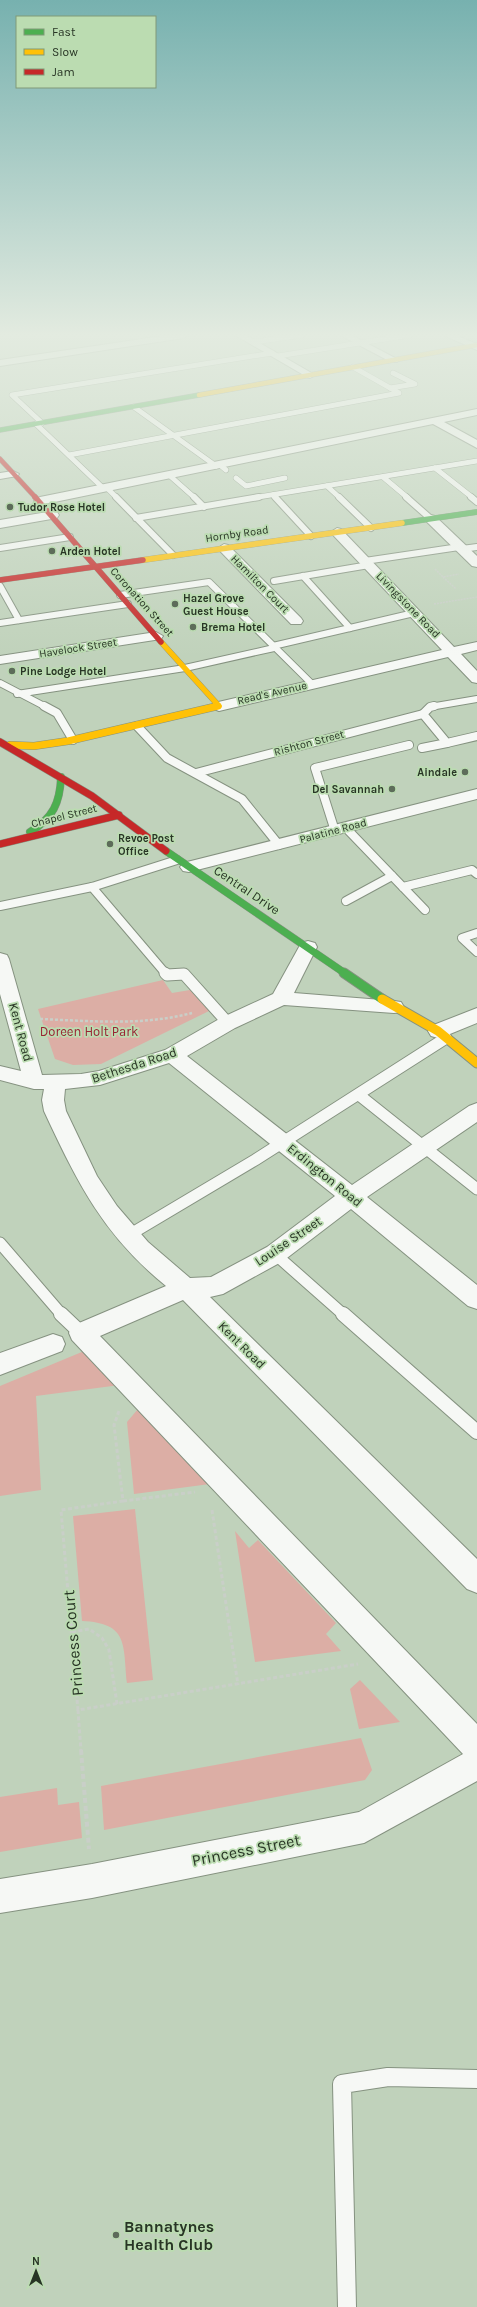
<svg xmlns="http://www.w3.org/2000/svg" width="477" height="2307" font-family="Karla,sans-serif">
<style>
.green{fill:#dcaea5}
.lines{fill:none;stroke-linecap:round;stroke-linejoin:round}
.lane-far5-casing{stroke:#859280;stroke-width:6}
.lane-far4-casing{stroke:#859280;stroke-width:8}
.lane-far3-casing{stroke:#859280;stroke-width:10}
.lane-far2-casing{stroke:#859280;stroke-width:13}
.lane-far1-casing{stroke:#859280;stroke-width:16}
.lane-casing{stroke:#859280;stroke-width:20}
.street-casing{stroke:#859280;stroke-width:2}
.fast-far3-casing{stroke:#859280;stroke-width:5.5}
.fast-far2-casing{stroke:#859280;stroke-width:6}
.fast-far1-casing{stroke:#859280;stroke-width:8}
.fast-casing{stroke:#859280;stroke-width:11}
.slow-far3-casing{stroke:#859280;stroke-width:5.5}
.slow-far2-casing{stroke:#859280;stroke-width:6}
.slow-far1-casing{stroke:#859280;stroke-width:8}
.slow-casing{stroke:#859280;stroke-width:11}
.jam-far2-casing{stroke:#859280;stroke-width:5.5}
.jam-far1-casing{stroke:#859280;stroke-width:6}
.jam-casing{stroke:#859280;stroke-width:8}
.path-far3{stroke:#c9cfc8;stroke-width:1.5;stroke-dasharray:2 1;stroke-linecap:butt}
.path-far2{stroke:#c9cfc8;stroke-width:2.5;stroke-dasharray:3 2;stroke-linecap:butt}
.path-far1{stroke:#c9cfc8;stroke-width:3;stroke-dasharray:4 2.5;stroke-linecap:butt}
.path{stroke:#c9cfc8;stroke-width:4;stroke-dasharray:5 3;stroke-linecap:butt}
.lane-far5{stroke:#f6f8f5;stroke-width:5}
.lane-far4{stroke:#f6f8f5;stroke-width:6}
.lane-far3{stroke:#f6f8f5;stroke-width:8}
.lane-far2{stroke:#f6f8f5;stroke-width:11}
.lane-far1{stroke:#f6f8f5;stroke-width:14}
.lane{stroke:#f6f8f5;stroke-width:18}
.street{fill:#f6f8f5;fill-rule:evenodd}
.fast-far3{stroke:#4caf50;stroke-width:4.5}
.fast-far2{stroke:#4caf50;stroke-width:5.5}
.fast-far1{stroke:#4caf50;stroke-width:7}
.fast{stroke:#4caf50;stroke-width:9}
.slow-far3{stroke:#ffc107;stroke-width:4.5}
.slow-far2{stroke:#ffc107;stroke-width:5.5}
.slow-far1{stroke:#ffc107;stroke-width:7}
.slow{stroke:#ffc107;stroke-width:9}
.jam-far2{stroke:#c62828;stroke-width:4.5}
.jam-far1{stroke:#c62828;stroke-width:5.5}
.jam{stroke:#c62828;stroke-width:7}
.poi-dot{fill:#5d6c5a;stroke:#bbdcb1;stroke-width:1.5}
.labels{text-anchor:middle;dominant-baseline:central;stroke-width:3.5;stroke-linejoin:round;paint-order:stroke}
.far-poi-label{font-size:11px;font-weight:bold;fill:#283525;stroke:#bbdcb1;text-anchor:start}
.far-street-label{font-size:11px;fill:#283525;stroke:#bbdcb1}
.street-label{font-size:13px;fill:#283525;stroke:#bbdcb1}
.park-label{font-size:13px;fill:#992333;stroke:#bbdcb1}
.near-street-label{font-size:16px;fill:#283525;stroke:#bbdcb1}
.near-poi-label{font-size:16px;font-weight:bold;fill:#283525;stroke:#bbdcb1;text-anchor:start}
</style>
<rect width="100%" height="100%" fill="#c0d2bb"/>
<g class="green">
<path d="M163,980L172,993L190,990L209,1011L101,1064L73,1065L55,1059L38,1009Z"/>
<path d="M89,1349L120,1385L36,1396L41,1490L0,1496V1386Z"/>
<path d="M138,1409L210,1484L134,1494L127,1422Z"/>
<path d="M135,1509L153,1680L127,1683C123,1645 129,1623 82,1621L73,1516Z"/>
<path d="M235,1531L249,1548L258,1540L336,1623L326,1634L341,1651L255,1662Z"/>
<path d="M360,1680L400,1722L359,1729L350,1689Z"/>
<path d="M361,1738L372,1770L365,1780L104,1830L101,1786Z"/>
<path d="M57,1788L58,1805L79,1802L82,1838L0,1852V1797Z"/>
</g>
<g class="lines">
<g class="lane-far5-casing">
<g id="lane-far5">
<path d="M254,342L302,335"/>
<path d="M278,356L410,335"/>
<path d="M390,388L415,384L393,373"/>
<path d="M134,407L216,466"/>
<path d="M42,423L12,395L272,353"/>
<path d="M36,424L103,488"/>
<path d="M69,455L399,393L353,367"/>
<path d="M220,465L226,470"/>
<path d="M435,468L473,498"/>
<path d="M169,475L195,498"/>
<path d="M383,477L408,498"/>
<path d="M236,478L246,486L285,478"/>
<path d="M327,486L340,498"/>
<path d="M107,488L117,498"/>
<path d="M273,495L276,498"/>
<path d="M253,498L477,461"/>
</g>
</g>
<g class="lane-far4-casing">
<g id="lane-far4">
<path d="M116,497L173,555"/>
<path d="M194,497L204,507"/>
<path d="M275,497L311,536"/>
<path d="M339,497L371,528"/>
<path d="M406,497L431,519"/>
<path d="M471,497L477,502"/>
<path d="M136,518L259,497"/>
<path d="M0,548L70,537"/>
<path d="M462,549L477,547"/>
<path d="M365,561L459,547"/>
<path d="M303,576L350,628"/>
<path d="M274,581L369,565"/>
<path d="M0,586L19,620"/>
<path d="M120,595L209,582L312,684"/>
<path d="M0,623L128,604"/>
<path d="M273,646L414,613"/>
<path d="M0,683L46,707"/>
<path d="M17,694L185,668L274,648"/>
<path d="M430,707L477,699"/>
</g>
</g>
<g class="lane-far3-casing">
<g id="lane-far3">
<path d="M44,706L57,713L73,740"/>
<path d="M434,706L430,707L423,714L447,743L477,736"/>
<path d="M137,726L167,758L242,799L279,845"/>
<path d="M422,748L447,743"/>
<path d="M196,773L423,714"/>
<path d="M346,828L425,910"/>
<path d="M335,831L315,768L409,745"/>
<path d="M92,887L166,974"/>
<path d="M403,887L472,870L477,874"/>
<path d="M346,901L392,876"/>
<path d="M0,906L92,887L177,860"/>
<path d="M477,933L462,938L477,952"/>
<path d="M182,974H184"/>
</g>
</g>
<g class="lane-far2-casing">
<g id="lane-far2">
<path d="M165,973L167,975L184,974L228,1023"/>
<path d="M359,1095L477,1189"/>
<path d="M129,1235L255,1160L446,1038"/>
<path d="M0,1243L62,1315"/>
<path d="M275,1254L344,1315"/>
</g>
</g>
<g class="lane-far1-casing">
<g id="lane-far1">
<path d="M61,1314L81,1333"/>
<path d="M343,1314L477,1432"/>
</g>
</g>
<g class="lane-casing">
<path id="lane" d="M347,2307L342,2084L388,2077L477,2079"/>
</g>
<g class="street-casing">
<g id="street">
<path d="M169,335H189L184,338L0,366V360Z"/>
<path d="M235,335H246L315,375L310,378L307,377Z"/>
<path d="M340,335H351L399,360L397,362H391Z"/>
<path d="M443,335H455L477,344V350Z"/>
<path d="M477,409V415L444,422L477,440V448L433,424L40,505L34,501L40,497Z"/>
<path d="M13,471L19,474L17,476L0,479V473Z"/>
<path d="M53,511L57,512L59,515L57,518L0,528V520Z"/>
<path d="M431,515L435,516L477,556V567L472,566L427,522L425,519Z"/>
<path d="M337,528L341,529L454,647L477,642V650L461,654L477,671V683L472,682L448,657L219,711L214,709L211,706L214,703L442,650L333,535L331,532Z"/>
<path d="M224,544L228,545L301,618L303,621L301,624H291L220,551L218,548Z"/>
<path d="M156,632L163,636L161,639L0,664V656Z"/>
<path d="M477,789V799L189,872L183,871L180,867L183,863Z"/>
<path d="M308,941L315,943L317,947L294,993L394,1001L401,1002L404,1007L401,1012L394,1013L284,1005L235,1028L187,1056L352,1185L469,1106L477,1103V1122L367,1197L477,1285V1309L468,1306L351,1209L283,1261L223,1294L210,1297L477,1559V1593L467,1589L183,1300L100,1336L477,1724V1781L364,1843L92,1898L0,1913V1879L92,1864L359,1812L463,1754L72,1340L69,1333L72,1326L166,1286C103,1235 77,1182 44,1111L42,1100L44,1089H34L0,1080V1066L21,1071L0,994V953L7,955L9,959L42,1075L81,1074L99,1071L165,1050L221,1018L273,994L299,947L301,943ZM169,1063L335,1196L267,1247L211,1277L190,1278L148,1242L117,1206L97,1176L66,1111L64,1100L65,1089L100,1085Z"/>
<path d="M477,1008V1023L445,1036L438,1038L431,1036L428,1031L431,1026Z"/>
<path d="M53,1334L62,1337L65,1344L62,1351L0,1375V1353Z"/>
</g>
</g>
<g class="fast-far3-casing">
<path id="fast-far3" d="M0,430L199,395"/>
</g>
<g class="fast-far2-casing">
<path id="fast-far2" d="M402,523L477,512"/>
</g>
<g class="fast-far1-casing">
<g id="fast-far1">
<path d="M30,832C53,818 60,803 61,777"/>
<path d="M166,851L346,974"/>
</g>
</g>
<g class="fast-casing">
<path id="fast" d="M344,973L382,999"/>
</g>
<g class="slow-far3-casing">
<path id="slow-far3" d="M199,395L477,345"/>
</g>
<g class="slow-far2-casing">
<g id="slow-far2">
<path d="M143,560L402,523"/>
<path d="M161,642L219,706L214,707"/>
</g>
</g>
<g class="slow-far1-casing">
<path id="slow-far1" d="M10,745L34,746L68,741L218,706"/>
</g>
<g class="slow-casing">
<path id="slow" d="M382,999L438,1031L477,1063"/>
</g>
<g class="jam-far2-casing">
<path id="jam-far2" d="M0,459L36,498"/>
</g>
<g class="jam-far1-casing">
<g id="jam-far1">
<path d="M35,497L161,642"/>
<path d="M0,580L143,560"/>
</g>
</g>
<g class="jam-casing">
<g id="jam">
<path d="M0,742L92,796L166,851"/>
<path d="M0,844L119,815"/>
</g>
</g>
<g class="path-far3">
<path d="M435,569L443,577L459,574"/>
<path d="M443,577L456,589"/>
<path d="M434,604L477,597"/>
</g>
<path class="path-far2" d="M40,1019C91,1021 142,1026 192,1013"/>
<g class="path-far1">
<path d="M119,1411L114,1425L123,1501L61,1510L78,1710L358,1664"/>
<path d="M123,1501L195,1492"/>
<path d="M212,1510L238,1685"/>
<path d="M72,1632L89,1629L102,1638L109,1650L117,1704"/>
<path d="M78,1710L81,1751"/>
</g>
<path class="path" d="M81,1750L89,1849"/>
<use href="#lane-far5" class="lane-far5"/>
<use href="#lane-far4" class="lane-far4"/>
<use href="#lane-far3" class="lane-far3"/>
<use href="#lane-far2" class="lane-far2"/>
<use href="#lane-far1" class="lane-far1"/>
<use href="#lane" class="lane"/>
<use href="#street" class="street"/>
<use href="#fast-far3" class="fast-far3"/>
<use href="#fast-far2" class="fast-far2"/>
<use href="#fast-far1" class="fast-far1"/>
<use href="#fast" class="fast"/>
<use href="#slow-far3" class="slow-far3"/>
<use href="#slow-far2" class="slow-far2"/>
<use href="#slow-far1" class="slow-far1"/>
<use href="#slow" class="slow"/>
<use href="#jam-far2" class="jam-far2"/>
<use href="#jam-far1" class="jam-far1"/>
<use href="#jam" class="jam"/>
</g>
<linearGradient id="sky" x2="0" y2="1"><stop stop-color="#77b1af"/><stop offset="0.51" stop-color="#e3ebe0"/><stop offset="1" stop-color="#e3ebe0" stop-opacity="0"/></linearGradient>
<rect width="477" height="657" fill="url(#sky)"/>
<g class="poi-dot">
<circle cx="10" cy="507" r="4"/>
<circle cx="52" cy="551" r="4"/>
<circle cx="175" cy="604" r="4"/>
<circle cx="193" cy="627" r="4"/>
<circle cx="12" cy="671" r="4"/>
<circle cx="465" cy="772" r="4"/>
<circle cx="392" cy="789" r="4"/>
<circle cx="110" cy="844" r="4"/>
<circle cx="116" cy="2235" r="4"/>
</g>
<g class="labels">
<g class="far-poi-label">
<text x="18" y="507">Tudor Rose Hotel</text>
<text x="60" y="551">Arden Hotel</text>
<text x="183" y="598">Hazel Grove<tspan x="183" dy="13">Guest House</tspan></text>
<text x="201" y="627">Brema Hotel</text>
<text x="20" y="671">Pine Lodge Hotel</text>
<text x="457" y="772" text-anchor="end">Aindale</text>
<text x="384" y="789" text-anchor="end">Del Savannah</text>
<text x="118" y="838">Revoe Post<tspan x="118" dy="13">Office</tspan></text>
</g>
<g class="far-street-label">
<text transform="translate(237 534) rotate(-8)">Hornby Road</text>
<text transform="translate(260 584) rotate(45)">Hamilton Court</text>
<text transform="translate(142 602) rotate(48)">Coronation Street</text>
<text transform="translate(408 605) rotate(46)">Livingstone Road</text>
<text transform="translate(78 648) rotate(-9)">Havelock Street</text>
<text transform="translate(272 693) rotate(-13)">Read's Avenue</text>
<text transform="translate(309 743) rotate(-15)">Rishton Street</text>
<text transform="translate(64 816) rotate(-14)">Chapel Street</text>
<text transform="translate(333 831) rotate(-15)">Palatine Road</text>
</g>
<g class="street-label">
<text transform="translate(247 890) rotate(34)">Central Drive</text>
<text transform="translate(21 1032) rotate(75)">Kent Road</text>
<text transform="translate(134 1065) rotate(-18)">Bethesda Road</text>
<text transform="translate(325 1175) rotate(39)">Erdington Road</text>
<text transform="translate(288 1241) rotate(-34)">Louise Street</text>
<text transform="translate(242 1345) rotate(45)">Kent Road</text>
</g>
<g class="park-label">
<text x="89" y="1031">Doreen Holt Park</text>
</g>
<g class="near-street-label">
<text transform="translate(73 1643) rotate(-95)">Princess Court</text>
<text transform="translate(246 1850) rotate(-11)">Princess Street</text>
</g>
<g class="near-poi-label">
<text x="124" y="2226">Bannatynes<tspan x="124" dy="18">Health Club</tspan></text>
</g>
</g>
<rect x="16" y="16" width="140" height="72" fill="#bbdcb1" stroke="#809979"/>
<rect x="24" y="29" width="20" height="6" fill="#4caf50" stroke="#809979"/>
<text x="52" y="36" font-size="12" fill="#283525">Fast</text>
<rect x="24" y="49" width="20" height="6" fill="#ffc107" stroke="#809979"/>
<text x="52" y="56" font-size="12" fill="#283525">Slow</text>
<rect x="24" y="69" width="20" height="6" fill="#c62828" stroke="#809979"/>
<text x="52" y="76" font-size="12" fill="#283525">Jam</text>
<g transform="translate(36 2271)" stroke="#bbdcb1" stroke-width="3" paint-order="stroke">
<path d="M0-3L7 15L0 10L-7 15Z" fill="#283525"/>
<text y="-6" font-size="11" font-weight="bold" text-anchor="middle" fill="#283525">N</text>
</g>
</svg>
